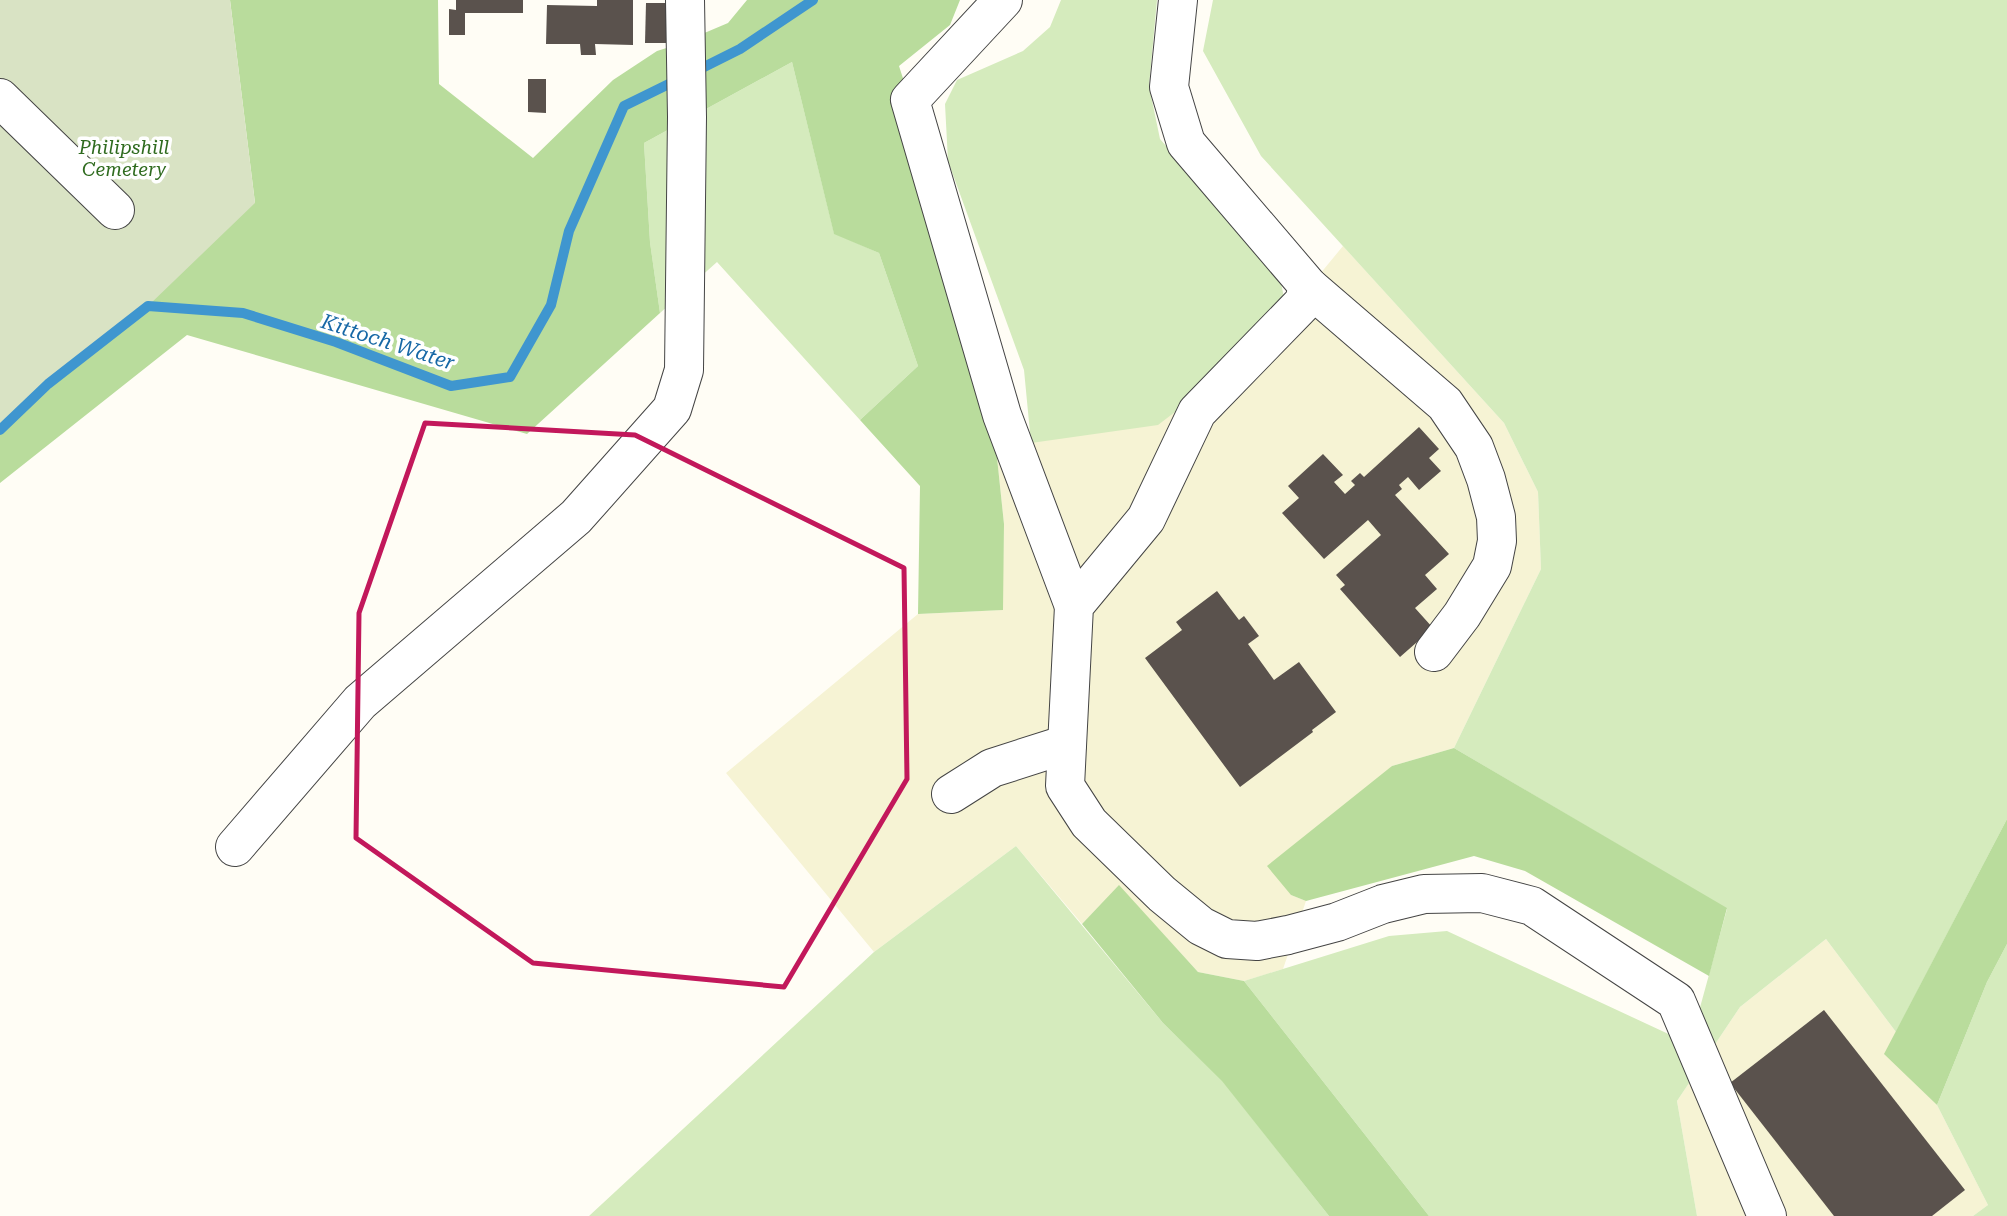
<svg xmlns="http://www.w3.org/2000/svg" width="2007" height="1216" font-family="'Roboto Serif',serif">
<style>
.farmland{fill:#f6f3d4}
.green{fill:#d5ebbd}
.forest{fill:#b9dc9c}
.cemetery{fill:#d9e3c4}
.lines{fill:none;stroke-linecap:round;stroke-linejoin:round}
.stream{stroke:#3f96cf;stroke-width:10}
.building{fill:#5a524d}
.minor-casing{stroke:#444;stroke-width:40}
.minor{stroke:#fff;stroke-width:38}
.marked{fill:none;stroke:#c2185b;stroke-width:5;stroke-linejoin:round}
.labels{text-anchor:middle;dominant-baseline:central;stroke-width:7;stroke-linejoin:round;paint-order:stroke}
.park-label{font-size:19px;font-style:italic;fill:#2f6b1f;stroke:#fff}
.water-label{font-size:21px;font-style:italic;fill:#1768a6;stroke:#fff}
</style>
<rect width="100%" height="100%" fill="#fffdf5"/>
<g class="farmland">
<path d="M1343,246L1504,423L1538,492L1541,569L1454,748L1392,766L1291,895L1306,901L1283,969L1244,981L1198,972L1119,886L1082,924L1016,846L874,952L726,773L918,614L1002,610L1004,524L996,448L1031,443L1287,314Z"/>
<path d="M1826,939L1896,1032L1885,1054L1937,1105L1988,1205L1973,1216H1697L1677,1101L1740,1007Z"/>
</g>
<g class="green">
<path d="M1061,0H1157L1149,86L1160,139L1280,277L1287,314L1188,402L1158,425L1031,443L1024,370L948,161L945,104L957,80L1023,51L1050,27Z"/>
<path d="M1213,0H2007V819L1896,1032L1826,939L1740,1007L1677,1101L1697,1216H1429L1244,981L1389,936L1447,931L1690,1044L1727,909L1454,748L1541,569L1538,492L1504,423L1261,156L1203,51Z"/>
<path d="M792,62L834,233L879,253L918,366L860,420L717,262L660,313L650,242L644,143Z"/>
<path d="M1016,846L1163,1023L1222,1080L1329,1216H589L874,952Z"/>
<path d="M2007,944V1216H1973L1988,1205L1937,1105L1987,982Z"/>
</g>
<g class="forest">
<path d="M230,0H438L439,84L533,158L613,80L657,51L676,45L728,23L747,0H960L950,25L899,66L910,100L996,448L1004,524L1003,610L918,614L920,486L860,420L918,366L879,253L834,234L792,62L644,143L650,242L660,313L527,434L187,335L0,483V176L255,203Z"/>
<path d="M1454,748L1727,908L1709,976L1525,871L1474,856L1306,901L1291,895L1267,866L1392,766Z"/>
<path d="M2007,819V944L1987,982L1937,1105L1884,1054Z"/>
<path d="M1119,885L1198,972L1244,981L1429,1216H1329L1222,1081L1163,1023L1082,924Z"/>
</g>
<path class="cemetery" d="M0,0H230L255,203L148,306L48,384L0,430Z"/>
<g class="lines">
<g class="stream">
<path d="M694,72L740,49L813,0"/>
<path d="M0,430L48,384L148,306L243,313L336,342L451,386L510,377L551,305L569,231L624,106L677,80"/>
</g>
</g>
<g class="building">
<path d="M456,0H523V13H465V35H449V9L456,10Z"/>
<path d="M597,0H633V45L595,44L596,55H581L580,44H546L547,5L597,6Z"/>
<path d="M646,3H668V43H645Z"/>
<path d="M528,79H546V113L528,112Z"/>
<path d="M1419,427L1439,449L1429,458L1441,471L1419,490L1408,477L1399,485L1402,489L1395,495L1449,554L1425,575L1437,589L1415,608L1433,628L1400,657L1340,589L1345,585L1336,575L1381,535L1368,520L1324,559L1282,513L1299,498L1288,486L1323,454L1343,475L1334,482L1345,494L1355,485L1351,481L1360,473L1364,477Z"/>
<path d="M1217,591L1239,620L1244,616L1259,636L1248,644L1274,680L1299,662L1336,712L1312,730L1313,732L1240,787L1145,658L1182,630L1176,622Z"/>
<path d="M1824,1010L1965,1190L1932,1216H1834L1730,1083Z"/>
</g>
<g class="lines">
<g class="minor-casing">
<g id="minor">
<path d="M1003,0L910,100L1002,415L1074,606"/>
<path d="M1178,0L1169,87L1186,143L1309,287L1445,404L1474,447L1486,479L1496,517L1497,541L1492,566L1462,615L1434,652"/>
<path d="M0,98L115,210"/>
<path d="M1309,287L1303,303L1197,412L1146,519L1074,606L1065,786L1089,823L1162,894L1201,926L1227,939L1257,941L1288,935L1337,922L1383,904L1424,894L1482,893L1532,906L1676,1001L1767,1216"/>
<path d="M951,794L992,768L1067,744"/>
<path d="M235,847L360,702L576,517L672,409L684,370L687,117L685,0"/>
</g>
</g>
<use href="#minor" class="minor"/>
</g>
<path class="marked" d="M425,423L635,435L904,568L907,779L784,987L533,963L356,838L359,613Z"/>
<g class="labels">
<g class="park-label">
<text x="124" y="147">Philipshill<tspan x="124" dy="22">Cemetery</tspan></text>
</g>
<g class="water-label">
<text transform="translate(388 342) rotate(18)">Kittoch Water</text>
</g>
</g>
</svg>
